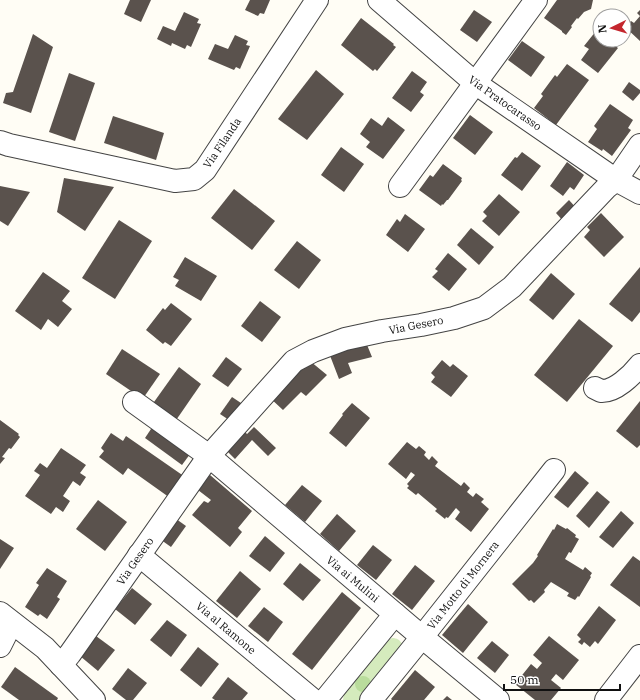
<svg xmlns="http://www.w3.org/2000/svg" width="640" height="700" font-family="'IBM Plex Serif',serif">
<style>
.green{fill:#d5ebbd}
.forest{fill:#b9dc9c}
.building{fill:#5a524d}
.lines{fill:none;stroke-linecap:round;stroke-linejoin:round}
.minor-casing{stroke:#444;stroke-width:24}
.minor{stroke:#fff;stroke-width:22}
.labels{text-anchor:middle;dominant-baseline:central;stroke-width:4;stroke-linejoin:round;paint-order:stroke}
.street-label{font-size:11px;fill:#111;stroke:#fff}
</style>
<rect width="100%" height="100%" fill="#fffdf5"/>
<path class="green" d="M392,638C397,638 400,640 402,644L361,700H343L344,694L387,641Z"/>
<circle class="forest" cx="363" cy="684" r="8"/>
<g class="building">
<path d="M130,0H151L141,22L124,14Z"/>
<path d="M250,0H270L264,14L260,13L258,16L245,10Z"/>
<path d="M557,0H593L591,9L584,12L578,19L577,18L571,26L572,27L566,35L562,32V31L544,18Z"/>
<path d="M474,10L492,22L477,42L460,30Z"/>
<path d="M640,10V41L625,27L631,21L634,23L640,16L637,13Z"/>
<path d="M184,12L199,19L197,23L201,24L191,47L187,45L185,49L172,43L171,46L157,39L163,26L175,31Z"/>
<path d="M361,18L394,44L393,45L396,47L377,71L375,69L373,71L341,45Z"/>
<path d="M596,31L600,34V40H607L618,48L598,73L581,60L589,49L584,46Z"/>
<path d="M33,34L53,47L31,113L3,103L6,93L13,92Z"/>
<path d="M235,35L248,41L246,45L250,46L240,69L236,67L234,70L208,59L215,44L228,49Z"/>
<path d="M522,41L545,57L531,77L508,60Z"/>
<path d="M567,64L589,80L556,125L534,108L543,96L541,94L555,75L557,77Z"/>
<path d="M316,70L344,94L307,140L278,119Z"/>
<path d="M412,71L427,82L420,92L424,95L411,112L392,98Z"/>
<path d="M69,73L95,83L75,141L49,132Z"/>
<path d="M629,82L640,90V93L633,101L622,92Z"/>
<path d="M610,104L633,120L628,128L631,130L612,156L603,149L602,151L588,142L597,129L594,126Z"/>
<path d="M470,115L493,132L475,155L453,138Z"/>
<path d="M113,116L164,133L156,160L104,143Z"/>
<path d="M388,117L405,130L383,159L366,147L370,142L360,134L371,118L382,126Z"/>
<path d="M341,147L364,164L344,192L321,175Z"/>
<path d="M522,152L541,166L522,191L501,175L515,157L517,158Z"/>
<path d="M567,162L584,175L574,190L570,187L563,196L550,186Z"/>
<path d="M443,164L462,178L461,180L462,181L448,200H447L443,205L442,204L441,206L419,190L430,175L433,177Z"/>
<path d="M64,178L114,187L85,231L57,212Z"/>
<path d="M0,186L30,192L8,226L0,221Z"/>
<path d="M234,189L275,221L252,250L211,218Z"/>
<path d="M499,194L520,212L499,236L482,221L487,216L483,212Z"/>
<path d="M569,200L577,209L564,222L556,213Z"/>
<path d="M601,213L624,237L604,257L584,237L590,230L587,227Z"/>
<path d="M405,214L425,229L408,252L386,235L397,219L400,222Z"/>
<path d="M119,220L152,241L115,299L82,278Z"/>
<path d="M471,228L494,247L479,265L457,245Z"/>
<path d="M297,241L321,260L299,289L274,270Z"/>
<path d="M448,253L467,269L449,291L432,277L438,271L435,269Z"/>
<path d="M185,257L217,276L201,301L175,286L179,280L173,277Z"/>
<path d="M640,267V312L632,322L609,304Z"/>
<path d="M43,272L70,291L62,301L72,309L58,327L48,319L41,330L15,311Z"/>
<path d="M551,273L575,294L553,320L529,300Z"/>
<path d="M260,301L281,317L262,342L241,326Z"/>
<path d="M171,303L192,319L171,346L165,342L163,344L146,330L163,308L165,310Z"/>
<path d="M579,319L613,346L567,402L534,375Z"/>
<path d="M365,340L372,357L348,363L352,373L339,379L329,353Z"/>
<path d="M122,349L160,374L144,397L137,395L106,374Z"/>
<path d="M226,357L242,369L228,387L212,376Z"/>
<path d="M442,360L450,367L453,364L468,376L451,397L431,382L435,377L431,373Z"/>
<path d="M310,361L327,375L306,396L301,392L283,410L269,397Z"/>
<path d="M179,367L201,384L172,426L149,409Z"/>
<path d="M232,397L244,405L232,422L220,414Z"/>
<path d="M640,401V445L637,448L616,431Z"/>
<path d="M352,403L370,418L346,447L329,433L343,415L342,414Z"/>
<path d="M0,420L19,434L18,435L20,437L11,449L9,448L2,457L5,458L0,464Z"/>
<path d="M155,423L193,450L182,465L145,438Z"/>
<path d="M239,426L247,434L254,427L276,448L268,456L252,440L235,459L220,444Z"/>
<path d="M111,433L123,441L126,436L188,479L173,500L128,468L123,475L99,457L104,451L101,448Z"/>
<path d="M407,442L416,449L419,446L426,452L424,455L429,460L432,456L438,462L435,466L461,486L464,482L470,488L467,492L473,497L476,493L484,499L481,502L489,509L471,532L455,519L460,512L456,508L448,518L446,517L445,519L435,511L437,509L418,493L416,495L407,488L409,486L407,484L415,475L411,472L406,479L388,464Z"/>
<path d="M61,448L86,465L80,473L86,477L80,486L73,481L63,496L70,501L63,512L56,507L51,514L25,496L40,475L34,471L40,463L47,468Z"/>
<path d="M575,471L589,483L568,508L554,497Z"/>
<path d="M210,475L252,511L238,528L242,532L230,547L192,515L204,501L208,503L211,500L198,490Z"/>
<path d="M302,485L322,501L305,522L285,505Z"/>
<path d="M597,491L610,502L589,528L576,516Z"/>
<path d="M98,500L127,522L105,551L76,529Z"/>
<path d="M621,511L634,523L613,548L599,537Z"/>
<path d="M337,514L356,531L339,551L320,534Z"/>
<path d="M172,516L186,526L171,547L157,537Z"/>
<path d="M557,524L566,529L567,528L576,535L575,537L579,539L571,553L569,552L565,559L583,570L585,567L592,573L590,576L591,577L579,597L578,596L575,600L567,596L569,593L551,582L544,590L545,592L534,603L531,600L529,601L512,584L533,563L538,556L537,555L553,529L554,530Z"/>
<path d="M265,536L285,553L270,572L249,556Z"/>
<path d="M0,539L14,548L0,569Z"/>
<path d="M373,545L392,560L376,580L357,565Z"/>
<path d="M633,556L640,561V607L610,585Z"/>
<path d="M300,563L321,580L303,601L283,584Z"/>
<path d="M415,565L435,581L412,610L392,594Z"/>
<path d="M47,568L67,581L57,597L60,599L47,619L40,614L38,616L25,607L39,585L36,583Z"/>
<path d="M240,571L261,589L237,618L216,601Z"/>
<path d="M132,588L152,604L135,625L115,609Z"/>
<path d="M342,592L361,608L312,670L292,654Z"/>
<path d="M468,604L488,622L463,653L442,635Z"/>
<path d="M599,606L616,620L598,644L595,641L590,647L584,642L582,645L578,642L581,639L577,635Z"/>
<path d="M264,607L283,622L268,642L248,626Z"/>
<path d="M167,620L187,635L171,657L150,640Z"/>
<path d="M96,636L115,650L98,671L80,656Z"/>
<path d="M549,636L579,660L563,680L556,674L551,680L561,688L551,700H535L515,684L531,664L537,669L542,663L533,655Z"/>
<path d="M492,641L509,655L495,673L477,658Z"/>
<path d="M198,647L219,664L201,687L180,670Z"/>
<path d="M15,667L58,698L57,700H19L1,687Z"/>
<path d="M128,668L147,683L133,700H126L112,689Z"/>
<path d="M415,670L435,687L424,700H392L391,699Z"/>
<path d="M228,677L248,693L242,700H215L212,698Z"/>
<path d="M447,696L452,700H443Z"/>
</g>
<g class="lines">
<g class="minor-casing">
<g id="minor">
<path d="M379,0L475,83L616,180L640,193"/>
<path d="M0,142L9,145L175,181L194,179L205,170L317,0"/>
<path d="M400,186L536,0"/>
<path d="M595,388C597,389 599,390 601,391C615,392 632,375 640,365"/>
<path d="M134,402L209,456L422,637L498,700"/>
<path d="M139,555L313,700"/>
<path d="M0,613L45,648L94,700"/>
<path d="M0,646L7,632L13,624"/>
<path d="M61,665L70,654L209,456L294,361L313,351L345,339L382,331L421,325L454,318L484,308L512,287L607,187L616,180L640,145"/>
<path d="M325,700L395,614"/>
<path d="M371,700L422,637L554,470"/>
<path d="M606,700L640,656"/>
</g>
</g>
<use href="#minor" class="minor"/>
</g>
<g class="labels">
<g class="street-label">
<text transform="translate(505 103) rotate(35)">Via Pratocarasso</text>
<text transform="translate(222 143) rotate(-56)">Via Filanda</text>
<text transform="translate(416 325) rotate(-11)">Via Gesero</text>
<text transform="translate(135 561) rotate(-55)">Via Gesero</text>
<text transform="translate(353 579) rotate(40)">Via ai Mulini</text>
<text transform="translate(463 585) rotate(-52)">Via Motto di Mornera</text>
<text transform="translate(226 628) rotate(40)">Via al Ramone</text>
</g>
</g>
<g transform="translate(612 28) rotate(265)"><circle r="19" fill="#ffffff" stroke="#a0a0a0"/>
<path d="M0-3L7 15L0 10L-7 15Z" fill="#c4262e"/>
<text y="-6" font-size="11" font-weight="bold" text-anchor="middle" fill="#111111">N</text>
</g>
<path d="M504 684v6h116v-6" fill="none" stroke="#111111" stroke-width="2"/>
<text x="510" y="684" font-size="12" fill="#111111" stroke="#ffffff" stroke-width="3" paint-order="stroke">50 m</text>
</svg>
